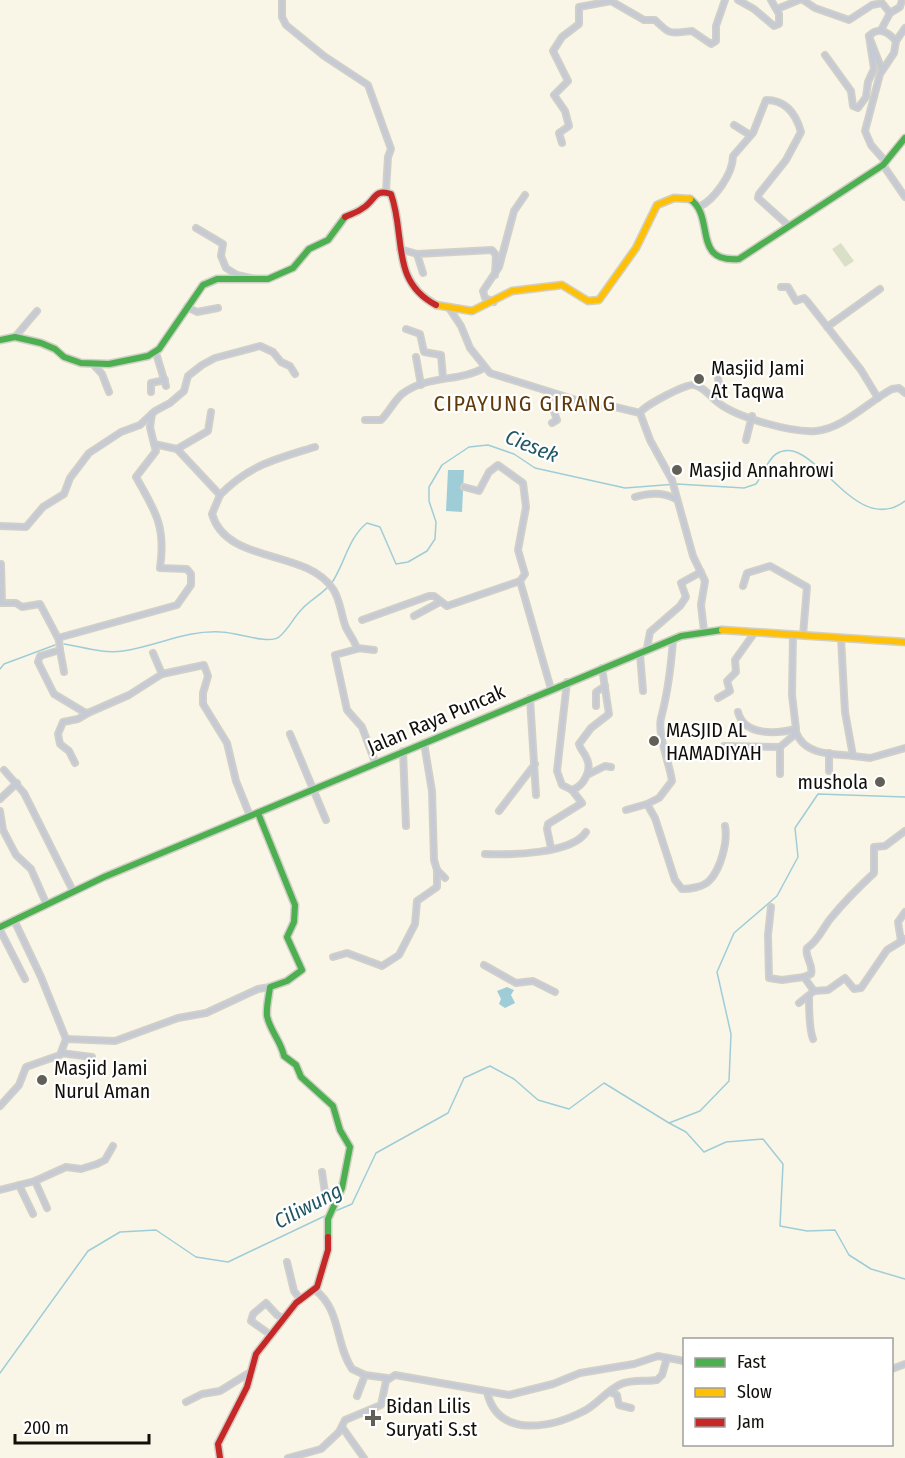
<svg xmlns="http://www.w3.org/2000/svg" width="905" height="1458" font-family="'Fira Sans Condensed',sans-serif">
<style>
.green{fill:#dae0c8}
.water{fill:#9fcdd7}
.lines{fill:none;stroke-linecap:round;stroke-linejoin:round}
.stream{stroke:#9fcdd7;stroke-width:1.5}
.street-casing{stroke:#d2d0c6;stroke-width:8}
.fast-casing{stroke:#d2d0c6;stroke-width:9}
.slow-casing{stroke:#d2d0c6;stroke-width:9}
.jam-casing{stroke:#d2d0c6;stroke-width:9}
.street{stroke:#c5cad4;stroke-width:4.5}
.fast{stroke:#4caf50;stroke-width:6}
.slow{stroke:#ffc107;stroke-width:6}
.jam{stroke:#c62828;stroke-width:6}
.poi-dot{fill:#626056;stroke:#fff;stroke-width:2}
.labels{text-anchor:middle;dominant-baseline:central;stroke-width:4.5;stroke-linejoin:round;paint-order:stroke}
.poi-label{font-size:20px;fill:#110f08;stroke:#fff;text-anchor:start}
.street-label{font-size:20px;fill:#110f08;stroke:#fff}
.water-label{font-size:21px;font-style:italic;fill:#1e5665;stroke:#fff}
.quarter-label{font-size:22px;letter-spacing:1.5px;fill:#613a0a;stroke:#fff}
</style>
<rect width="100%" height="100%" fill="#f9f6e8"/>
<path class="green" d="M841,243L854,261L845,267L832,249Z"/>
<g class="water">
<path d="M448,470H464L462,512L446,511Z"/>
<path d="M507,987L514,990L511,995L515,1003L505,1008L499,1004L501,999L497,991Z"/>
</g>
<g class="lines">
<g class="stream">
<path d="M64,644C83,647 103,654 123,651C158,646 185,630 221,632C236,632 269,645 279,637C289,629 293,618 302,609C311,599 325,593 333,581C345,562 349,537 367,523L380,527L396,564L408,562L427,551L435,539L436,522L429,501V487L442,465L469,447L488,445L514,454L535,468L625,488L677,484L744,488L756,484C762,476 768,459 776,454C814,430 853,540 905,501"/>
<path d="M0,669L4,664L55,645"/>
<path d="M669,1123L686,1132L704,1152L726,1142L763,1139L783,1164L780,1226L807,1231L835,1230L849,1255L871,1269L905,1279"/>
<path d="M333,1212L352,1204L376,1153L448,1113L464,1078L490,1066L514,1079L538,1100L569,1109L604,1083L669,1123L700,1111L729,1081L731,1034L717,972L734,933L777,896L798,857L795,828L818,794L905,797"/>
<path d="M0,1373L88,1251L120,1232L156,1230L196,1257L228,1262L329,1214"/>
</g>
<g class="street-casing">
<g id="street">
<path d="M282,0V17L286,25L324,56L368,85L391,149L388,157L386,191"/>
<path d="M738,0L754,9L774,26L779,24V14L771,0"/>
<path d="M803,0L815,8L849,20L872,5L882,3L890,13L881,30"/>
<path d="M777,9L799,0"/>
<path d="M890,13L900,7L902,0"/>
<path d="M869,36C879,26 888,32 896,41L894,53L880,74L865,131L871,145L886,162"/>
<path d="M870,39L882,70"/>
<path d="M896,41L905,28"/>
<path d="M825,55L851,91L853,106L858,108L866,97L868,82L874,69L869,36"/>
<path d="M734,125L750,135"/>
<path d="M562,143L559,133L569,126L565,111L554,95L568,81L553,51L562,37L579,24V7L611,1L644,20H655C671,36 670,33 692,31L711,44L716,41V26L725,0"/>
<path d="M883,165L905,197"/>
<path d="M699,207C714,200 733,174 733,156L753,133L766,100C786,100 796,114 801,132L786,160L759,194L758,198L789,226"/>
<path d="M196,228L223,244L221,256L226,268L237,275L255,279"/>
<path d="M400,249L417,254L492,250L496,255L495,275"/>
<path d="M417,254L423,273"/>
<path d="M781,287H788L796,301L804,298L807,301L861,370L878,398"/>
<path d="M494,302L485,298L483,291L499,267L514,211L525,195"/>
<path d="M187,307L197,312L218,308"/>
<path d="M449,308L461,326L470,348L490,373L589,404L611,406L640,413L650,440L672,480L693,556L705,581L701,605L704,631"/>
<path d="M827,327L880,289"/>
<path d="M406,329L420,334L424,352L441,355L443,378"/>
<path d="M15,337L37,311"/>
<path d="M156,353L166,386"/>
<path d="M416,357L421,385"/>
<path d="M92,363L102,374L109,392"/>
<path d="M151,392V383L165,380"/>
<path d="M547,392L557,420L552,423"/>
<path d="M715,400L722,393L718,379"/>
<path d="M640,413C643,406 687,383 694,385C705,387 711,398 720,404C739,418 793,433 816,431C844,428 868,402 892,389L899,388L905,393"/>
<path d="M152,414L150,427L154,444L177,449L220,495C249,465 276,459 315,447"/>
<path d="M365,420H381C389,412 394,401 402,394C426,375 459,382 484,368"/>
<path d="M746,440L752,416"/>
<path d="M177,449L208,431L211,412"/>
<path d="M464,487L479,491L489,472L498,465L523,483L526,507L518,550L525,574L520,581L551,689"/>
<path d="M220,495L212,514C227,565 305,548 333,589C340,599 341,614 345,625C348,634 355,640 357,649L335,655L347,710L362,727L375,762"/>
<path d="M635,497C648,493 664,492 676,499"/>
<path d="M0,526L26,527L43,507L64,494L70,478L89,453L121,432L140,425L155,411L170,403L184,391L188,376L202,365L215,358L260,346L273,352L281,362L290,366L295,374"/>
<path d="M1,564L2,603"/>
<path d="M743,586L747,573L770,566L807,587L803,635"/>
<path d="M0,603H16L22,607L40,604L59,640L60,650L40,656L38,662L54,694L84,712L88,713L129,695L162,674L204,665L208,676L203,693V704L227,743L236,781L250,816"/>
<path d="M414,616L440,602"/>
<path d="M362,620L429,596H434L447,606L520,581"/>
<path d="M58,638L177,605L191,585V574L187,569L160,568C166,527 156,512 136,477L156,451L154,444"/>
<path d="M673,640C671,667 668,692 661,718C657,734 670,765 672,781L659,798L647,804L655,818L675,880L682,889C690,889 703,887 709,881C721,869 728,841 725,826"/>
<path d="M357,648L374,650"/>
<path d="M647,648L650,632L680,606L686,597L681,583L701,572"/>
<path d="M60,650L64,672"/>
<path d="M153,653L162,674"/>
<path d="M640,654L643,691"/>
<path d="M567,682L557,771L562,785L572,790C584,786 593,769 586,757C584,752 580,749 579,744L591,728L609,714L602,668"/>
<path d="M530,698L536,795"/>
<path d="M718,698L730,691L727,681L736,672L735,660L755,632"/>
<path d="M596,706V692L605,686"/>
<path d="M738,712C744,736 776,734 796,729"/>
<path d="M796,732C804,755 832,754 853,756L845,712L841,638"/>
<path d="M290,734L326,820"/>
<path d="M424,743L432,791L434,860L437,870L445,878"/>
<path d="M724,746L780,747"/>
<path d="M403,751L406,826"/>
<path d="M829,753V771"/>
<path d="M853,756L870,758L905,748"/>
<path d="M75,763L69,751L60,744L58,734L63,722L78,719L88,713"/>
<path d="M4,770L24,793L73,891"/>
<path d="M780,774V747L793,736L796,729L792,695L793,635"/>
<path d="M587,775L605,766L611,767"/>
<path d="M0,799L17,783"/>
<path d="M626,810L647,804"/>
<path d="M0,811L3,830L16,855L31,869L46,903"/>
<path d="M499,811L535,764"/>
<path d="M551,848L547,829L548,824L582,803L572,790"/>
<path d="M485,854C511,855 572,854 586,832"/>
<path d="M771,907L768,935L769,978L782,980L804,977L814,991"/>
<path d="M0,930L25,979"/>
<path d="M901,941L898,922L905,912"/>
<path d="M333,957L347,953L382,966L399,955L415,924L417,901L437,887V870"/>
<path d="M484,965L516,983L533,981L555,992"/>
<path d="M804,977L811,974C814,964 804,957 807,948C819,940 822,929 831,918C844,902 859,887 874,873V847L885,846L905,831"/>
<path d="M809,996C809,1007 809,1029 813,1039"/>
<path d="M799,1003L814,991L828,990L845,978L854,989L861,988L887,950L905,939"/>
<path d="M66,1039L115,1041L178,1018L206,1013L258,989L270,987"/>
<path d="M61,1053L92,1057"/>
<path d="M0,1106L19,1085L26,1067L60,1055L66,1039L41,977L14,920"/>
<path d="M322,1172L325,1193L339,1194"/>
<path d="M35,1181L47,1208"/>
<path d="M19,1185L33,1214"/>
<path d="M0,1190L35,1181L66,1167L81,1169L97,1164L105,1160L113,1146"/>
<path d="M287,1262L294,1291L300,1299"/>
<path d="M315,1290C341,1309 335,1344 352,1369L365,1375L387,1378"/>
<path d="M271,1335L251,1321L253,1314L266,1303L277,1315L284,1319"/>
<path d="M892,1369L905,1364"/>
<path d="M487,1392C498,1439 551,1428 584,1411C597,1405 607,1390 621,1384C633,1379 645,1382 657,1380L662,1375L667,1358"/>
<path d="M610,1392L617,1395L619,1405L631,1408"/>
<path d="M357,1396L365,1375"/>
<path d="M186,1402L202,1394L220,1391L249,1373"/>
<path d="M342,1427L364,1458"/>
<path d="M288,1458L321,1449L339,1432L345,1420L381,1405L386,1381L395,1375L509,1395L553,1384L580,1373L634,1364L658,1356L684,1361"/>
</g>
</g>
<g class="fast-casing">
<g id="fast">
<path d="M690,199C716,217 691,263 739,259L883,165L905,138"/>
<path d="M0,340L15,337L41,343L55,349L64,357L81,363L109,364L148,356L159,349L203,285L217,279H268L293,268L309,249L328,240L345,217"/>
<path d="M258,813L295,905L294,922L287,937L302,970L287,981L270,987C269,996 266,1007 267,1016C270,1031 281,1041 284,1056L296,1065L301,1077L333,1106L340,1130L350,1147L342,1188L328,1219V1237"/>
<path d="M0,927L104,877L681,636L722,630"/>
</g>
</g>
<g class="slow-casing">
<g id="slow">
<path d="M436,305L472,311L512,291L562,285L588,301L599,300L636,248L657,205L674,198L690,199"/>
<path d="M722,630L905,642"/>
</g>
</g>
<g class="jam-casing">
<g id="jam">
<path d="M345,217C351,214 358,212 363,208C375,201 374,188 391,194C406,236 390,281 436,305"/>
<path d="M220,1458L218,1444L247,1387L256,1354L296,1303L317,1287L328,1250V1237"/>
</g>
</g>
<use href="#street" class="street"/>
<use href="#fast" class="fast"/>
<use href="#slow" class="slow"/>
<use href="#jam" class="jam"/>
</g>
<g class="poi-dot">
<circle cx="699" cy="379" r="6"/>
<circle cx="677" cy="470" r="6"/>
<circle cx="654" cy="741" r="6"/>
<circle cx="880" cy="782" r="6"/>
<circle cx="42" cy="1080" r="6"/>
<path d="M370 1409h6v6h6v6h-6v6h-6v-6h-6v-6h6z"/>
</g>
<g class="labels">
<g class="poi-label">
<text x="711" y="368">Masjid Jami<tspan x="711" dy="23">At Taqwa</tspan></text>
<text x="689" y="470">Masjid Annahrowi</text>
<text x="666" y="730">MASJID AL<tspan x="666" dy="23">HAMADIYAH</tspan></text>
<text x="868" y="782" text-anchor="end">mushola</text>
<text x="54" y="1068">Masjid Jami<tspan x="54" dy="23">Nurul Aman</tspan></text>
<text x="386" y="1406">Bidan Lilis<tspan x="386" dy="23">Suryati S.st</tspan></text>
</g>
<g class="street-label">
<text transform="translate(436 719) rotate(-23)">Jalan Raya Puncak</text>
</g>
<g class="water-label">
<text transform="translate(532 446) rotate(22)">Ciesek</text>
<text transform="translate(308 1206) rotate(-28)">Ciliwung</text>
</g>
<g class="quarter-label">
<text x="525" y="403">CIPAYUNG GIRANG</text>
</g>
</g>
<rect x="683" y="1338" width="210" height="108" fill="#ffffff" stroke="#a09f9c" stroke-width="1.5"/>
<rect x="695" y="1358" width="30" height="9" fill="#4caf50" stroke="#a09f9c" stroke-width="1.5"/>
<text x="737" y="1368" font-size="18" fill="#110f08">Fast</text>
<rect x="695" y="1388" width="30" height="9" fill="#ffc107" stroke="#a09f9c" stroke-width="1.5"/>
<text x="737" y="1398" font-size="18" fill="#110f08">Slow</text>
<rect x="695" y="1418" width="30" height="9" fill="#c62828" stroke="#a09f9c" stroke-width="1.5"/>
<text x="737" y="1428" font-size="18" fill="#110f08">Jam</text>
<path d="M15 1434v9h134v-9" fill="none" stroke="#110f08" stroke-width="3"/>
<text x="24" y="1434" font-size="18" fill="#110f08" stroke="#ffffff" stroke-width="4.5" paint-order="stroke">200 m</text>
</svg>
